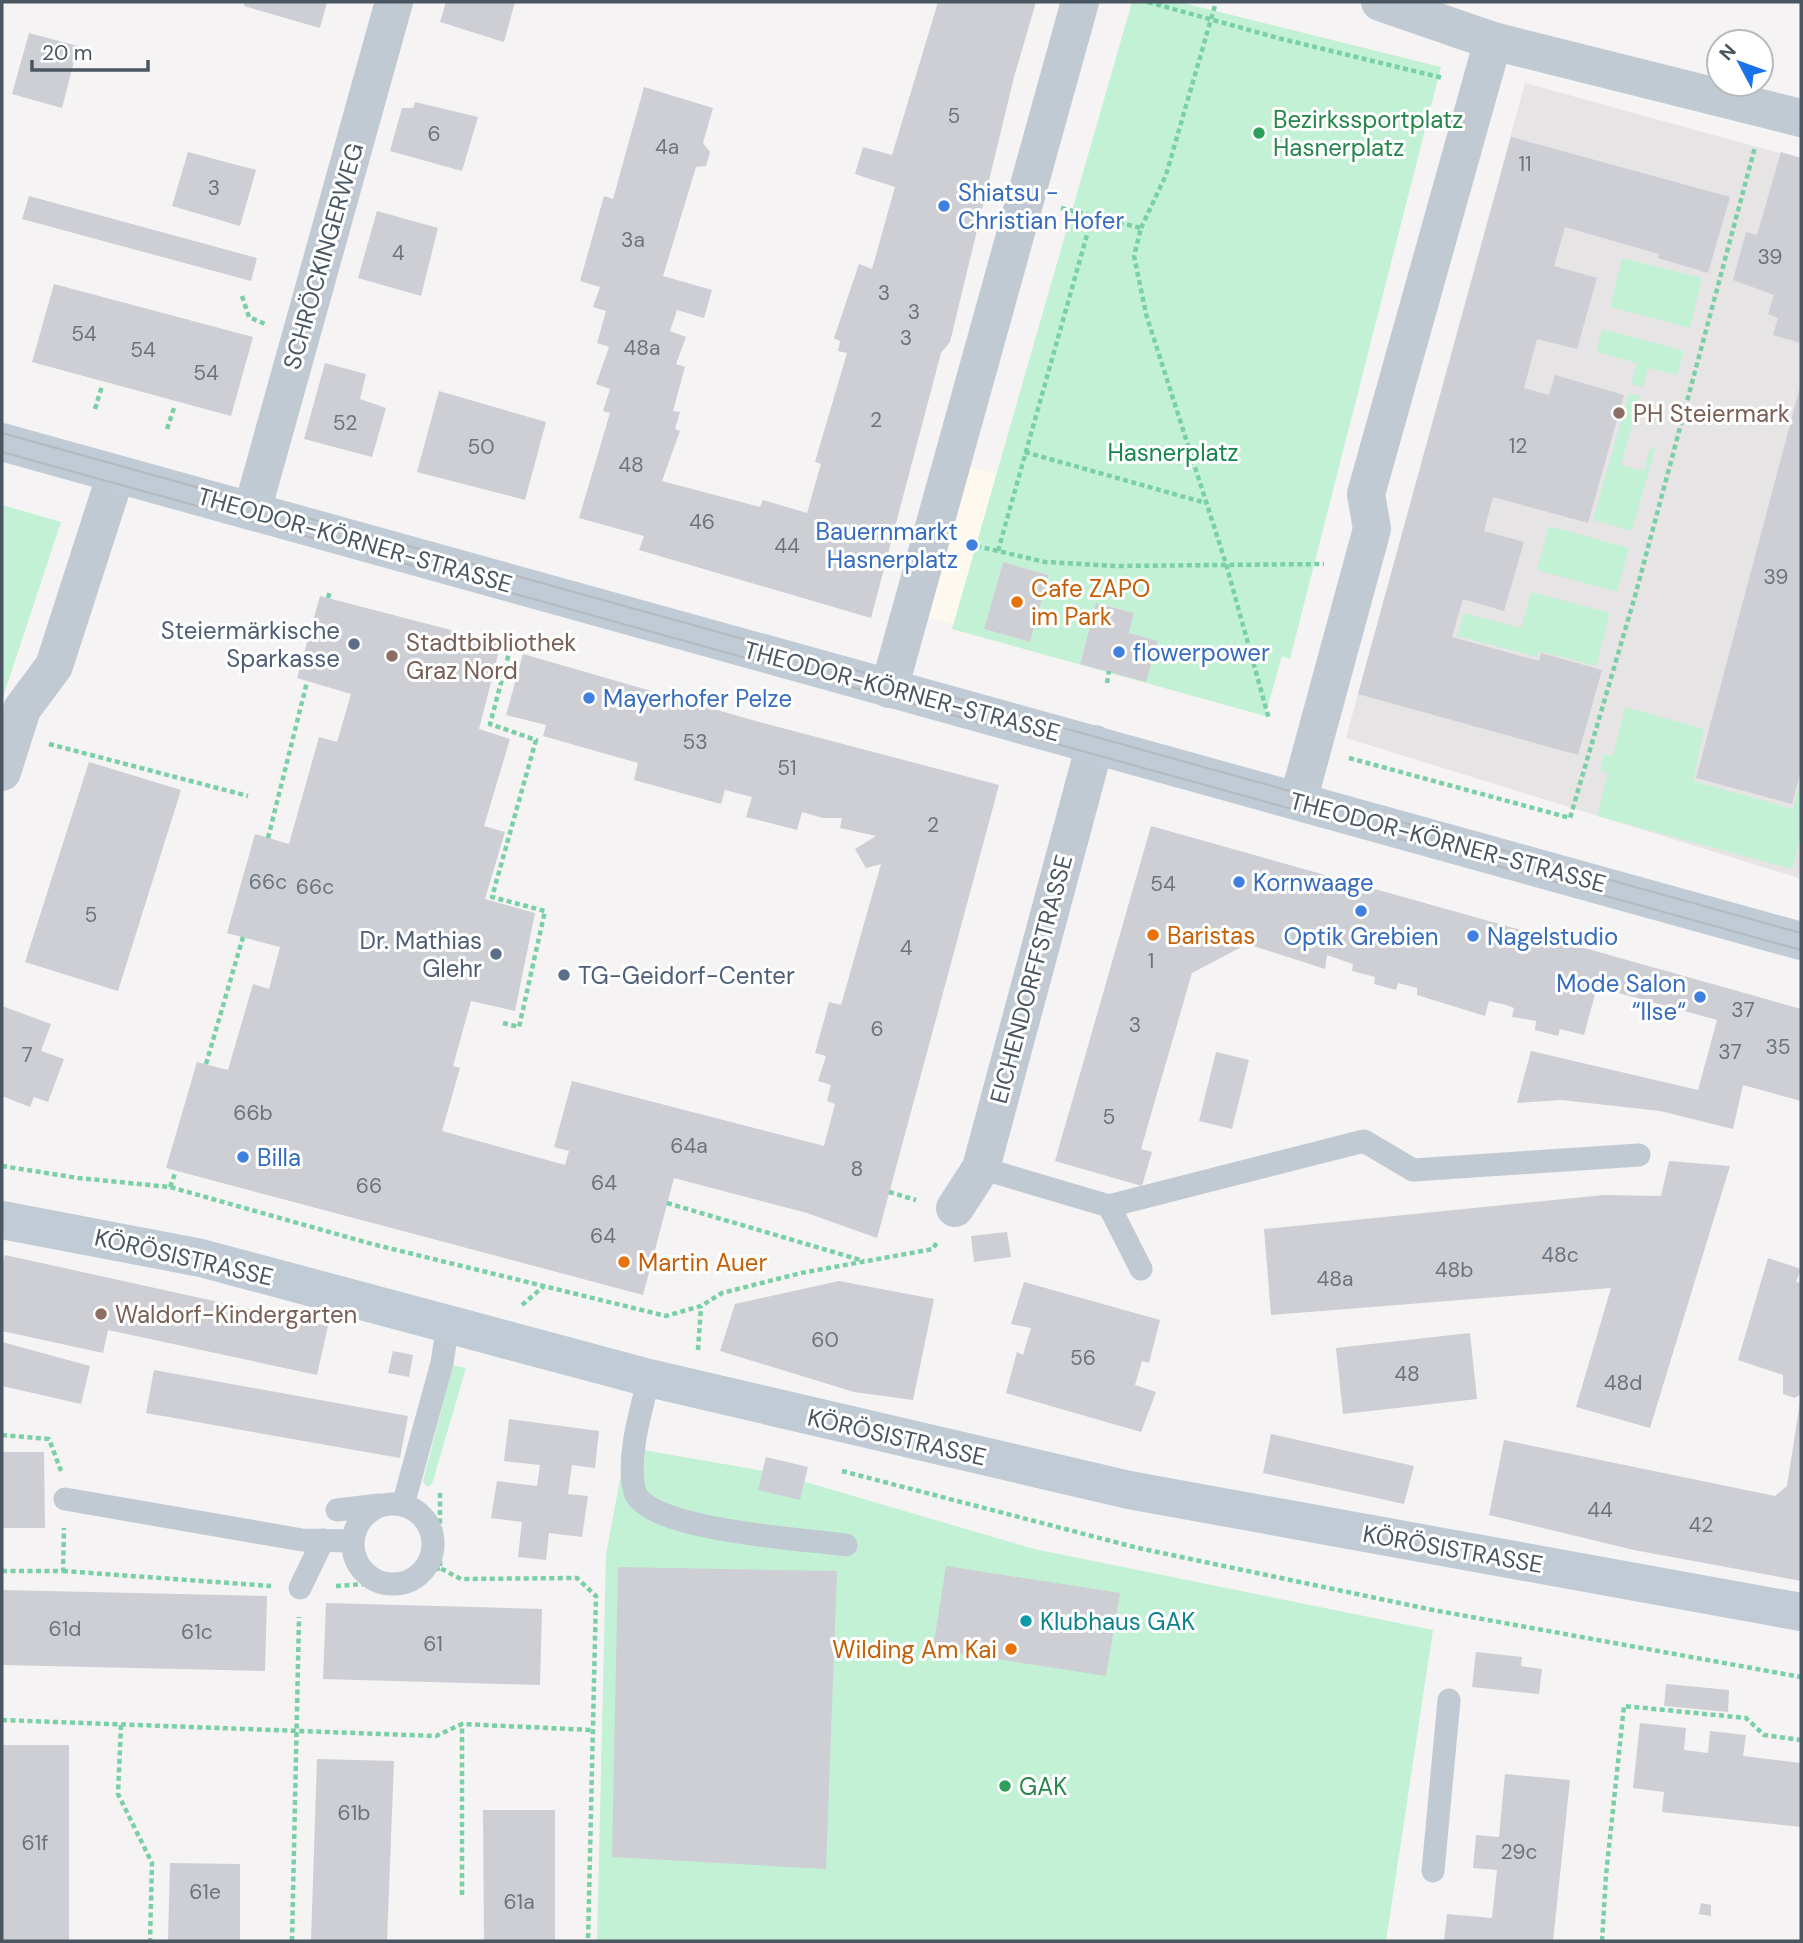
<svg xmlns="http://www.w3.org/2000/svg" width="1803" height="1943" font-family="'DM Sans',sans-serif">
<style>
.commercial{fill:#fdf9ef}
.education{fill:#e6e4e5}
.green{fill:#c3f1d5;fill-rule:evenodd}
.building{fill:#cdcfd5}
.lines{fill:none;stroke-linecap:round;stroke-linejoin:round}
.path{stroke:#7ad0a6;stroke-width:4.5;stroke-dasharray:5 3.5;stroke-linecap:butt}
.lane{stroke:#c1cad2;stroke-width:23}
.street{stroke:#c1cad2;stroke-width:38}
.secondary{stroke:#c1cbd6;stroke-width:38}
.tram{stroke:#b5b8bd;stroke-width:2}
.leisure-dot{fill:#2e9e5b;stroke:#fff;stroke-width:2.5}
.shop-dot{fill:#3f7fe0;stroke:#fff;stroke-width:2.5}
.education-dot{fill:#8d6e63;stroke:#fff;stroke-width:2.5}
.food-dot{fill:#e8710a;stroke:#fff;stroke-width:2.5}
.service-dot{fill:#5c6f8a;stroke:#fff;stroke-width:2.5}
.culture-dot{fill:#0f9aa8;stroke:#fff;stroke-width:2.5}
.labels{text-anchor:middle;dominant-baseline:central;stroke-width:6;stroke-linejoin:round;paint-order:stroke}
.number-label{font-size:21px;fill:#6b747e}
.leisure-label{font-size:24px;fill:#27864d;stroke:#fff;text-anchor:start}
.shop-label{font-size:24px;fill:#366cbe;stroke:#fff;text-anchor:start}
.street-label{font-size:24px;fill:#4a5661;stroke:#fff}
.education-label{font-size:24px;fill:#785e54;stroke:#fff;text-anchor:start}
.park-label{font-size:24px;fill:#17864f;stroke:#fff}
.food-label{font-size:24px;fill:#c56008;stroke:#fff;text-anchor:start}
.service-label{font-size:24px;fill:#4e5e75;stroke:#fff;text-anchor:end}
.culture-label{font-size:24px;fill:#0d838f;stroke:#fff;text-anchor:start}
</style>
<rect width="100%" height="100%" fill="#f5f3f3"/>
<path class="commercial" d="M967,466L1018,480L976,630L925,617Z"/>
<path class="education" d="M1525,83L1801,159L1799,878L1346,738Z"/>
<g class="green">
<path d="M1132,2H1179L1441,67L1290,659L1282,656L1265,716L952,629ZM1003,562L1049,575L1030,642L984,629ZM1096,603L1134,613L1129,633L1158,641L1146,681L1080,663Z"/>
<path d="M1622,258L1702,278L1690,328L1610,307Z"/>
<path d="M1602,329L1684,351L1677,375L1648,368L1643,387L1631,384L1637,363L1596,352Z"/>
<path d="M1629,393L1640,396L1621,465L1644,471L1650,447L1655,448L1632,531L1593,520Z"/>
<path d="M2,505L61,522L2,700Z"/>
<path d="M1549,526L1629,548L1617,592L1537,570Z"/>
<path d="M1531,592L1610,613L1596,666L1539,651L1537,657L1457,636L1464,613L1521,628Z"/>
<path d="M1625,707L1704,729L1693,781L1793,809L1801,779V834L1792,869L1597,816L1608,773L1600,771L1604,754L1613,756Z"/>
<path d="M453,1365L466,1368L432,1484L427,1487L423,1481Z"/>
<path d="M626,1447L775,1473L1034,1549L1433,1630L1386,1941H597L606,1555Z"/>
</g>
<g class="building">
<path d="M245,2H327L320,28L244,6Z"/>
<path d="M446,2H515L504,42L440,22Z"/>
<path d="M938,2H1036L1014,77L950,342L941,353L871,618L639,550L644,536L579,518L610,413L603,411L610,389L596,384L609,347L597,343L606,311L593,307L600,287L580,281L604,196L613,199L644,87L713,108L703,143L710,152L706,166L696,167L663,276L712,290L704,318L677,310L670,331L686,337L676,364L685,367L673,411L680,412L675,429L680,431L662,481L760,507L763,500L807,513L821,464L815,462L847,353L838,351L840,341L834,338L859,264L872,269L895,187L855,174L863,147L892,155Z"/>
<path d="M29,33L78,46L62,108L12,94Z"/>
<path d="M415,102L478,117L462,171L390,151L402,108H413Z"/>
<path d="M1511,137L1730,197L1708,273L1658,258L1659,254L1565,227L1554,266L1597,278L1577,349L1537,339L1524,388L1549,395L1555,375L1624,395L1588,523L1493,497L1484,531L1524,542L1504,611L1463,599L1452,637L1539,661L1541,653L1602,670L1578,755L1358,694Z"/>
<path d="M188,152L256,170L240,226L172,206Z"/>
<path d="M1781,152L1801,158V343L1773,335L1778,318L1768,314L1774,295L1733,280L1746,232L1757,235Z"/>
<path d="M29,196L257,258L251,281L22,219Z"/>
<path d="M377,211L438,228L421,296L358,278Z"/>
<path d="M54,284L253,337L231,416L32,362Z"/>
<path d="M325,363L366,374L360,399L386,408L372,457L304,439Z"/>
<path d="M1800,387L1801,770L1792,804L1696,778Z"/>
<path d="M439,391L546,422L525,500L417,472Z"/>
<path d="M1003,562L1049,575L1030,642L984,629Z"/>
<path d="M320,596L501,643L479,729L510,739L484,826L505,832L485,899L535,913L515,1011L471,1001L453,1066L460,1068L442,1131L565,1165L569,1151L554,1147L572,1081L824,1146L835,1104L827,1101L831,1085L818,1081L826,1056L815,1053L829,1002L841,1005L881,864L866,868L855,849L876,836L840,828L842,818H823L802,812L797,830L746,817L752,797L725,790L721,804L634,780L638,763L543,736L546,725L506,715L523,654L752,720L999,785L877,1238L807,1213L674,1178L643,1295L166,1168L197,1062L228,1070L253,984L269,989L280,947L227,933L255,834L289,844L319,737L337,742L351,694L297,678Z"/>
<path d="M1096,603L1134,613L1129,633L1158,641L1146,682L1080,664Z"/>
<path d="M89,762L181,790L118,991L25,962Z"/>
<path d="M1151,826L1801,1009V1101L1743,1085L1733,1129L1660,1111L1561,1100L1517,1103L1531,1051L1698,1090L1717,1020L1597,987L1584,1035L1560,1029L1558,1036L1535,1030L1536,1021L1512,1017L1514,1008L1506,1005L1489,1001L1485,1016L1417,995V988L1398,983L1396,990L1374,984L1375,977L1352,971L1353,964L1327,955L1325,969L1247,944L1192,973L1141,1149L1152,1152L1142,1186L1055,1161Z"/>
<path d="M2,1006L51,1024L41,1051L64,1059L48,1102L34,1097L30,1107L2,1096Z"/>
<path d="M1216,1052L1249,1060L1232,1129L1199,1121Z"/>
<path d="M1669,1161L1730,1166L1650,1428L1576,1407L1611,1288L1271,1315L1264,1229L1604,1195L1661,1196Z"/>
<path d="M1007,1232L1011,1257L974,1262L971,1236Z"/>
<path d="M5,1255L328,1326L317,1375L108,1330L103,1353L2,1331V1265Z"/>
<path d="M1768,1258L1801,1269L1796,1282L1801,1283V1394L1795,1398L1783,1394V1375L1738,1360Z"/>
<path d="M839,1281L934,1299L913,1400L854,1392L720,1351L735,1304Z"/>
<path d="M1024,1282L1160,1320L1149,1363L1142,1361L1135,1385L1156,1392L1141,1432L1006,1393L1017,1352L1023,1355L1031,1328L1011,1324Z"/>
<path d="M1470,1333L1477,1399L1343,1414L1336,1348Z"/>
<path d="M2,1342L90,1366L81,1404L2,1386Z"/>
<path d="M393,1351L413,1355L409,1377L388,1373Z"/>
<path d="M154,1370L408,1416L400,1458L146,1413Z"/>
<path d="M1800,1402L1801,1581L1634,1550L1489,1515L1504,1440L1775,1496L1787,1486Z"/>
<path d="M509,1419L599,1431L595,1468L572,1465L568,1494L588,1496L582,1537L549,1533L546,1560L518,1557L522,1522L491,1518L497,1481L537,1486L540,1465L504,1461Z"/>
<path d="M1271,1434L1414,1466L1404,1504L1263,1473Z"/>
<path d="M2,1452H44L45,1528H2Z"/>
<path d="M766,1457L808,1467L800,1500L758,1490Z"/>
<path d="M946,1566L1120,1593L1106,1676L933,1649Z"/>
<path d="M618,1567L837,1571L826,1869L612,1857Z"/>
<path d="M2,1590L267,1596L265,1671L2,1665Z"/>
<path d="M326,1603L542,1609L540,1685L323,1679Z"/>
<path d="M1476,1652L1522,1657L1521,1666L1542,1669L1539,1694L1472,1687Z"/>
<path d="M1666,1684L1729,1690L1728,1712L1664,1706Z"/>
<path d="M1640,1723L1686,1728L1684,1750L1708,1753L1710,1731L1746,1735L1743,1756L1801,1763V1827L1662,1812L1664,1792L1633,1788Z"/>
<rect x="2" y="1745" width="67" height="196"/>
<path d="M317,1759L394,1761L387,1941H311Z"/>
<path d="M1505,1774L1570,1780L1553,1941H1444L1447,1914L1492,1918L1497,1870L1473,1868L1476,1835L1499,1837Z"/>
<path d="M483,1810H555V1941H484Z"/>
<path d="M170,1863L240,1864V1941H168Z"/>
<path d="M1701,1903L1711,1905V1916L1699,1914Z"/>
</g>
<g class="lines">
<g class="path">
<path d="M1148,2L1278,38L1443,78"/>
<path d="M1061,208L1141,228L1134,256L1146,314L1226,564L1269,719"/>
<path d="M1141,228L1166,175L1216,2"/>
<path d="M242,296L249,317L265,324"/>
<path d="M95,409L102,386"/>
<path d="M167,429L175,405"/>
<path d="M1025,452L1206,503"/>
<path d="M968,544L1045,562L1117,566L1324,564"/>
<path d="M998,551L1092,217"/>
<path d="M328,598L330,591"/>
<path d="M1107,683L1109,671"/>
<path d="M49,744L248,796"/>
<path d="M1349,758L1570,818L1635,596L1755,147"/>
<path d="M268,838L307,682"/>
<path d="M503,1023L519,1027L545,911L492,897L536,740L490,724L512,642"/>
<path d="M206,1064L243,937"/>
<path d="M2,1166L78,1178L170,1187L372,1244L666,1316L701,1306L722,1293L801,1273L933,1249L938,1240"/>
<path d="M170,1187L176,1171"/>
<path d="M889,1192L916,1200"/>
<path d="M667,1203L864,1261"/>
<path d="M522,1305L544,1286"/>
<path d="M698,1350L701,1306"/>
<path d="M2,1435L49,1439L61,1471"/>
<path d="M842,1471L1138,1548L1433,1610L1801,1677"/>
<path d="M440,1493V1568L461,1579L577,1578L596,1596L588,1941"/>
<path d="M2,1571H63L64,1528"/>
<path d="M63,1571L271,1586"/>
<path d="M419,1575L440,1568"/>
<path d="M336,1586L381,1583"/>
<path d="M2,1720L436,1736L462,1724L591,1730"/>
<path d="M121,1725L118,1794L152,1863L150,1941"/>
<path d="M462,1895V1724"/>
<path d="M292,1941L299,1617"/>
<path d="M1602,1941L1606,1875L1624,1706L1746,1718L1764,1735L1801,1740"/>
</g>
<g class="lane">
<path d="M981,1168L1109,1206L1364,1141L1413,1170L1639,1155"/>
<path d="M1109,1206L1141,1269"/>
<path d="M649,1378C641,1411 627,1455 634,1489C642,1531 807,1539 846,1545"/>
<path d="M65,1499L302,1540L352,1541"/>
<circle cx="393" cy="1544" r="40"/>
<path d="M403,1505L442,1363L448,1324"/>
<path d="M337,1510L379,1505"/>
<path d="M300,1588L323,1540"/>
<path d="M1433,1871L1449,1700"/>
</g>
<g class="street">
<path d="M1380,2L1493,41L1801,118"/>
<path d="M252,511L394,2"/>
<path d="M889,689L1080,2"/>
<path d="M2,772L22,709L54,666L116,474"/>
<path d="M1298,801L1372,529L1366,494L1493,41"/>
<path d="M955,1208L981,1168L1095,744"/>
</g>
<g class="secondary">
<path d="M2,442L1801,941"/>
<path d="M2,1220L201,1258L649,1378L1129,1490L1801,1612"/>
</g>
<g class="tram">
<path d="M2,433L1801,933"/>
<path d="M2,452L1801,950"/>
</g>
</g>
<g class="leisure-dot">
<circle cx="1259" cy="133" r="7"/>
<circle cx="1005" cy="1786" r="7"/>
</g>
<g class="shop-dot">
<circle cx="944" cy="206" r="7"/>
<circle cx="972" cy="545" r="7"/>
<circle cx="1119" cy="652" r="7"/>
<circle cx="589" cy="698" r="7"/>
<circle cx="1239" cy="882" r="7"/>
<circle cx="1361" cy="911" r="7"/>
<circle cx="1473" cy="936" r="7"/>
<circle cx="1700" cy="997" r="7"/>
<circle cx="243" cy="1157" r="7"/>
</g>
<g class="education-dot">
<circle cx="1619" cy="413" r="7"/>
<circle cx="392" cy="656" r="7"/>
<circle cx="101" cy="1314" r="7"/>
</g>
<g class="food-dot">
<circle cx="1017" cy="602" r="7"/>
<circle cx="1153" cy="935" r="7"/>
<circle cx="624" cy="1262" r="7"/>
<circle cx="1011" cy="1649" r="7"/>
</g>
<g class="service-dot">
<circle cx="354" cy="644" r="7"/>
<circle cx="496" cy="954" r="7"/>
<circle cx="564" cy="975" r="7"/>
</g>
<circle class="culture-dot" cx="1026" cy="1621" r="7"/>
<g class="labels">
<g class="number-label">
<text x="954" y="116">5</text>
<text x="434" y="134">6</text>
<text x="667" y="147">4a</text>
<text x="1525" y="164">11</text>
<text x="214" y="188">3</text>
<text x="633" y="240">3a</text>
<text x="398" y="253">4</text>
<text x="1770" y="257">39</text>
<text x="884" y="293">3</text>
<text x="914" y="312">3</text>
<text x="84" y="334">54</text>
<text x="906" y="338">3</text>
<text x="642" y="348">48a</text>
<text x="143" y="350">54</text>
<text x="206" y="373">54</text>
<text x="876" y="420">2</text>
<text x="345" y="423">52</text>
<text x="1518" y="446">12</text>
<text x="481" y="447">50</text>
<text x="631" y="465">48</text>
<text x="702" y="522">46</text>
<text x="787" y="546">44</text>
<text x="1776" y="577">39</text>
<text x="695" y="742">53</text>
<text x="787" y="768">51</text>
<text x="933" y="825">2</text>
<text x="268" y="882">66c</text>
<text x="1163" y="884">54</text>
<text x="315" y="887">66c</text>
<text x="91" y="915">5</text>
<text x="906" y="948">4</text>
<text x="1151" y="961">1</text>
<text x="1743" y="1010">37</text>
<text x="1135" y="1025">3</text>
<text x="877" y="1029">6</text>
<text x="1778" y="1047">35</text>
<text x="1730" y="1052">37</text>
<text x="27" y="1055">7</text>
<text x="253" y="1113">66b</text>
<text x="1109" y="1117">5</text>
<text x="689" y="1146">64a</text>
<text x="857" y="1169">8</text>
<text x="604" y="1183">64</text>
<text x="369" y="1186">66</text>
<text x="603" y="1236">64</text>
<text x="1560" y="1255">48c</text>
<text x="1454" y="1270">48b</text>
<text x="1335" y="1279">48a</text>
<text x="825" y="1340">60</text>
<text x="1083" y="1358">56</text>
<text x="1407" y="1374">48</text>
<text x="1623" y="1383">48d</text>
<text x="1600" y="1510">44</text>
<text x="1701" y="1525">42</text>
<text x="65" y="1629">61d</text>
<text x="197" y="1632">61c</text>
<text x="433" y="1644">61</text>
<text x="354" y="1813">61b</text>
<text x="35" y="1843">61f</text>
<text x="1519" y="1852">29c</text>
<text x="205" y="1892">61e</text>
<text x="519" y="1902">61a</text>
</g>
<g class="leisure-label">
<text x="1273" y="119">Bezirkssportplatz<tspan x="1273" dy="28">Hasnerplatz</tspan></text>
<text x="1019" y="1786">GAK</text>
</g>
<g class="shop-label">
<text x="958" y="192">Shiatsu -<tspan x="958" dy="28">Christian Hofer</tspan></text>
<text x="958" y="531" text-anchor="end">Bauernmarkt<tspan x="958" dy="28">Hasnerplatz</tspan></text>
<text x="1133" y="652">flowerpower</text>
<text x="603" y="698">Mayerhofer Pelze</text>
<text x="1253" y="882">Kornwaage</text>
<text x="1361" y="936" text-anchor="middle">Optik Grebien</text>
<text x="1487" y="936">Nagelstudio</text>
<text x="1686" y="983" text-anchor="end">Mode Salon<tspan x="1686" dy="28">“Ilse“</tspan></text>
<text x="257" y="1157">Billa</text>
</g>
<g class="street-label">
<text transform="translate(323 256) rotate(-74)">SCHRÖCKINGERWEG</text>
<text transform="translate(355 540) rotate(16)">THEODOR-KÖRNER-STRASSE</text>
<text transform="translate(902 691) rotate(15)">THEODOR-KÖRNER-STRASSE</text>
<text transform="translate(1448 842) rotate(15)">THEODOR-KÖRNER-STRASSE</text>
<text transform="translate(1031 979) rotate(-75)">EICHENDORFFSTRASSE</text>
<text transform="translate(184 1257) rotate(13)">KÖRÖSISTRASSE</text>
<text transform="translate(897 1437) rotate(13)">KÖRÖSISTRASSE</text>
<text transform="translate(1453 1549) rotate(10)">KÖRÖSISTRASSE</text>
</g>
<g class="education-label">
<text x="1633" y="413">PH Steiermark</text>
<text x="406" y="642">Stadtbibliothek<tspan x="406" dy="28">Graz Nord</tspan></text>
<text x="115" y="1314">Waldorf-Kindergarten</text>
</g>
<g class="park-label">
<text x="1173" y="452">Hasnerplatz</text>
</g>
<g class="food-label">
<text x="1031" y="588">Cafe ZAPO<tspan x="1031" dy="28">im Park</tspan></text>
<text x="1167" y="935">Baristas</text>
<text x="638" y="1262">Martin Auer</text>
<text x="997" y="1649" text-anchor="end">Wilding Am Kai</text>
</g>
<g class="service-label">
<text x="340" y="630">Steiermärkische<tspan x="340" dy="28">Sparkasse</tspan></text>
<text x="482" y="940">Dr. Mathias<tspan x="482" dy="28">Glehr</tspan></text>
<text x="578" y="975" text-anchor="start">TG-Geidorf-Center</text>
</g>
<g class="culture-label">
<text x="1040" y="1621">Klubhaus GAK</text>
</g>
</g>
<rect width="1803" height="1943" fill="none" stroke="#4a5661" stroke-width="7"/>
<g transform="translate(1740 63) rotate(311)"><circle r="33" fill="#ffffff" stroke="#b7bbc0" stroke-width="2"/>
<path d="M0-5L12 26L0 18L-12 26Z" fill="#1a73e8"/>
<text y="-10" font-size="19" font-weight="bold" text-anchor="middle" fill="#4a5661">N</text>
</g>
<path d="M32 60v10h116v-10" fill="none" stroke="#4a5661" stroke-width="3.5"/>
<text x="42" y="60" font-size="21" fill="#4a5661" stroke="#ffffff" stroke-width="5" paint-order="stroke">20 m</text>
</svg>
